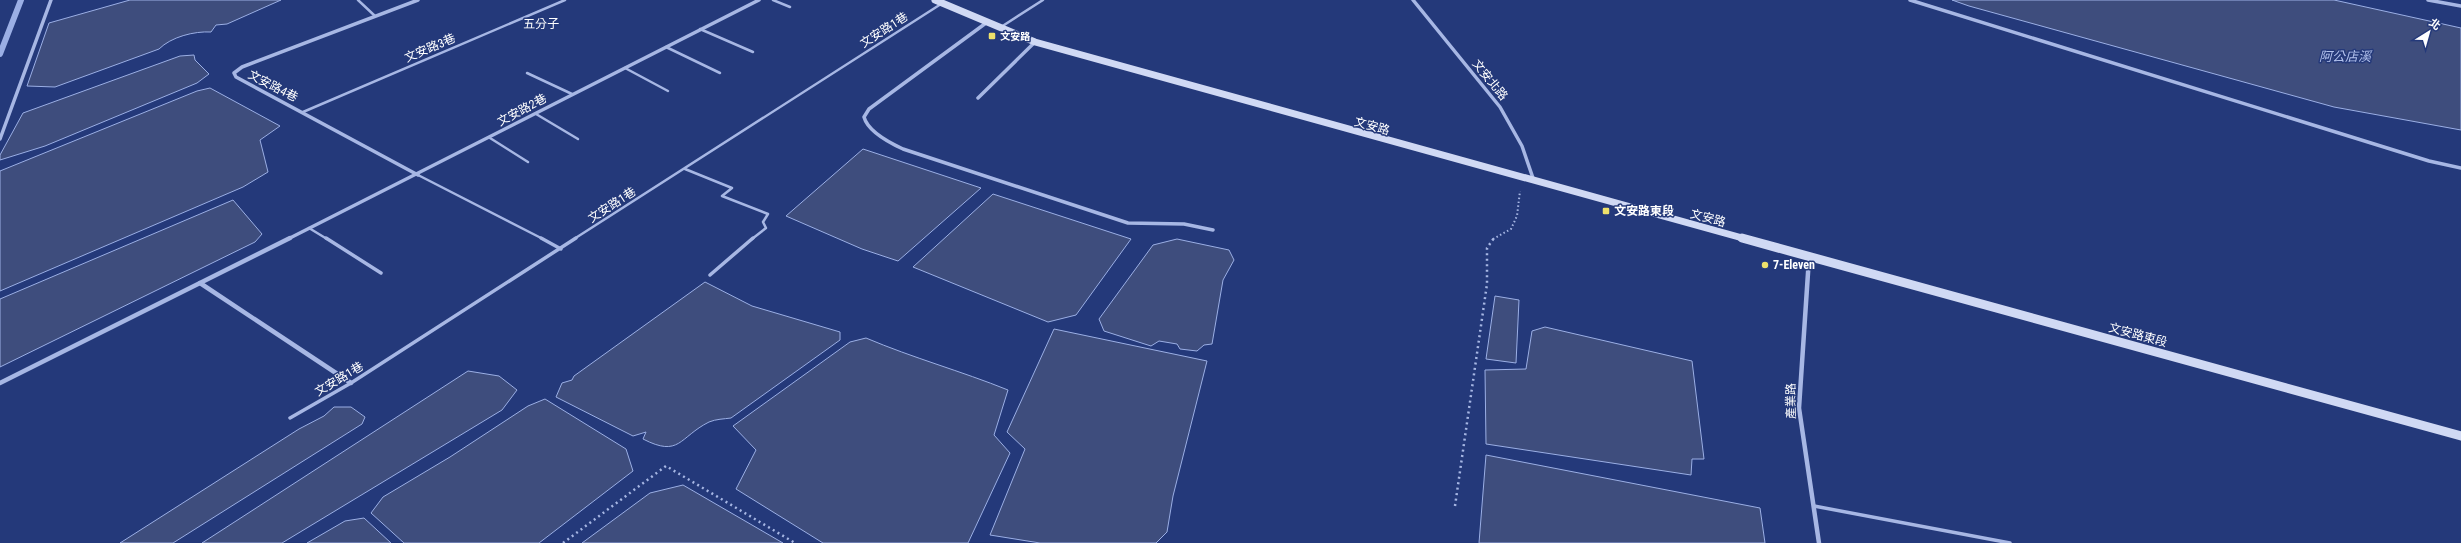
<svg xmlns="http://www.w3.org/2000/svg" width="2461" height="543" font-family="'Roboto Condensed','Noto Sans TC',sans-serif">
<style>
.water{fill:#3e4d7d;stroke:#9bafe5}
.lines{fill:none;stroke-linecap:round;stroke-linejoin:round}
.stream{stroke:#9bafe5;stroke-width:6}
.path-far1{stroke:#a7b7e4;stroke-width:2;stroke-dasharray:1.5 2.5;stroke-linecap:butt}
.path{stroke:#a7b7e4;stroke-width:2.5;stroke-dasharray:2 3.5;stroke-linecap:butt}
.lane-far1{stroke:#a7b7e4;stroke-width:2.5}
.lane{stroke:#a7b7e4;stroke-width:3.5}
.street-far1{stroke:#a7b7e4;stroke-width:3.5}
.street{stroke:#a7b7e4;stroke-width:4.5}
.secondary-far1{stroke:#d0d9f4;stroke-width:7}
.secondary{stroke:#d0d9f4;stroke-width:9}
.poi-dot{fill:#eee16b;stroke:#24397a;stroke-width:1.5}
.labels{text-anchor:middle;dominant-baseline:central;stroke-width:3;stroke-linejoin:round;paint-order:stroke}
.far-poi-label{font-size:10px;font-weight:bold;fill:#fff;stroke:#24397a;text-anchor:start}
.far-quarter-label{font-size:12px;fill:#fff;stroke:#24397a}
.street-label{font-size:12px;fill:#fff;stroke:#24397a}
.poi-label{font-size:12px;font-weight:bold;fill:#fff;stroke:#24397a;text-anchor:start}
.water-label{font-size:13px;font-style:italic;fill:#b2c1ec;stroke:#24397a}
</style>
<rect width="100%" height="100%" fill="#24397a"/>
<g class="water">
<path d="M130,0H281L227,24L216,25L211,32C194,31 171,37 159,49L55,87L27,86L49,23Z"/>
<path d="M1952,0H2334L2461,28V130L2334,107L1969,6Z"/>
<path d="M194,55L195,60L209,74L197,83L45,146L0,160V155L23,113L180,56Z"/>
<path d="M210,88L280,126L260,140L268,172L243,187L0,291V171L197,91Z"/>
<path d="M863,149L981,188L898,261L862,249L786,216Z"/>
<path d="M993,194L1131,239L1076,315L1048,322L913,267Z"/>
<path d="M233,200L262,234L255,242L0,367V299Z"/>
<path d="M1177,239L1229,250L1234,260L1223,280L1212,344L1204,345L1197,351L1180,349L1177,344L1159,341L1151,346L1104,331L1099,319L1153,245Z"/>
<path d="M705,282L752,306L840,332V340L731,418C724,419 716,419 709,422C679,437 680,458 643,439L646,432L633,436L556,397L562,383L572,380L574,376Z"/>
<path d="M1495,296L1519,300L1516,363L1486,359Z"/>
<path d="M1545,327L1692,361L1704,459H1692L1691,475L1486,444L1485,370L1526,369L1532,331Z"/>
<path d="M1054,329L1207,361L1173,496L1167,532L1156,543H1040L990,535L1025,449L1007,432Z"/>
<path d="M866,338C913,358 961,371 1008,390L994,435L1010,453L968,543H823L736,489L756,450L733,426L850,342Z"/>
<path d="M468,371L499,376L517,390L502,410L282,543H202Z"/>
<path d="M545,399L626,449L633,471L539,543H404L371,513L383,497L450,457L528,406Z"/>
<path d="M334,407H351L365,417L362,424L173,543H120L299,429L324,416Z"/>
<path d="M1486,455L1760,508L1765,543H1479Z"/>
<path d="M683,485L783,543H582L650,493Z"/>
<path d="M364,518L391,543H307L345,521Z"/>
</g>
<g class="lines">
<path class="stream" d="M0,54L21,0"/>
<path class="path-far1" d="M1493,239L1511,229L1517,216L1520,191"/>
<g class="path">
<path d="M1455,506L1487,284V248L1494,238"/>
<path d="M563,543L666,466L795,543"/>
</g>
<g class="lane-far1">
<path d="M358,0L375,16"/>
<path d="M773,0L790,7"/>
<path d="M1001,27L1043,0"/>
<path d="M700,29L753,52"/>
<path d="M666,47L720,73"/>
<path d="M625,68L668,91"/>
<path d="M527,73L572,94"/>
<path d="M303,112L565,0"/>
<path d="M536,114L578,139"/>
<path d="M490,138L528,162"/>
<path d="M685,169L732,188L722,196L768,214L763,222L766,228L752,239"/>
<path d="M418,175L543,239"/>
<path d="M309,228L327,239"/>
<path d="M574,239L941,4"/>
</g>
<g class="lane">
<path d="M326,238L381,273"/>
<path d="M541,238L561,249"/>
<path d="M710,275L753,238"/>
<path d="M290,418L351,383L576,238"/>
<path d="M1814,506L2010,543"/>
</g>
<g class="street-far1">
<path d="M418,0L242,67L234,73L236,77L418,175"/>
<path d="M1413,0L1500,107L1522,146L1534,181"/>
<path d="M1910,0L2429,161L2461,168"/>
<path d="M2428,0L2461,6"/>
<path d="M986,23L869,109L864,117C868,132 890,143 903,149L1128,223L1184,224L1213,230"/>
<path d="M978,98L1035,42"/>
<path d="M0,139L51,0"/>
<path d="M288,239L759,0"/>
</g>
<g class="street">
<path d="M1809,258L1799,408L1819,543"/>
<path d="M200,283L351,383"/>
<path d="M0,383L290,238"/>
</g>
<path class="secondary-far1" d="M935,0L1035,42L1746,239"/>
<path class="secondary" d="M1742,238L2461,436"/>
</g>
<g class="poi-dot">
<rect x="988" y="32" width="8" height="8" rx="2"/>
<rect x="1602" y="207" width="8" height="8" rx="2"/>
<circle cx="1765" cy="265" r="4"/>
</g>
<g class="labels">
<g class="far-poi-label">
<text x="1000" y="36">文安路</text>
</g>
<g class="far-quarter-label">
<text x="541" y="24">五分子</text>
</g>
<g class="street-label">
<text transform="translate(884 30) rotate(-33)">文安路1巷</text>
<text transform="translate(430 48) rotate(-23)">文安路3巷</text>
<text transform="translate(1490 80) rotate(51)">文安北路</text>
<text transform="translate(273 86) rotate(27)">文安路4巷</text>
<text transform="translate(522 110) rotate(-28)">文安路2巷</text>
<text transform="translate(1372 126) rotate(16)">文安路</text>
<text transform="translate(612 205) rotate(-33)">文安路1巷</text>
<text transform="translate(1708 218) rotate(15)">文安路</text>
<text transform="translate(2138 335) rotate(15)">文安路東段</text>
<text transform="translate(339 379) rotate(-31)">文安路1巷</text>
<text transform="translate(1791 401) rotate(-91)">產業路</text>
</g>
<g class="poi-label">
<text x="1614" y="211">文安路東段</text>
<text x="1773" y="265">7-Eleven</text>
</g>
<g class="water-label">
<text x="2345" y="56">阿公店溪</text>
</g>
</g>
<g transform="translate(2429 32) rotate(37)" stroke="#24397a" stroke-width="3" paint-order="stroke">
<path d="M0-3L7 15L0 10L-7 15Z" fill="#ffffff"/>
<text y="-6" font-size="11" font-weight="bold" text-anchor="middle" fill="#ffffff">北</text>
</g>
</svg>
